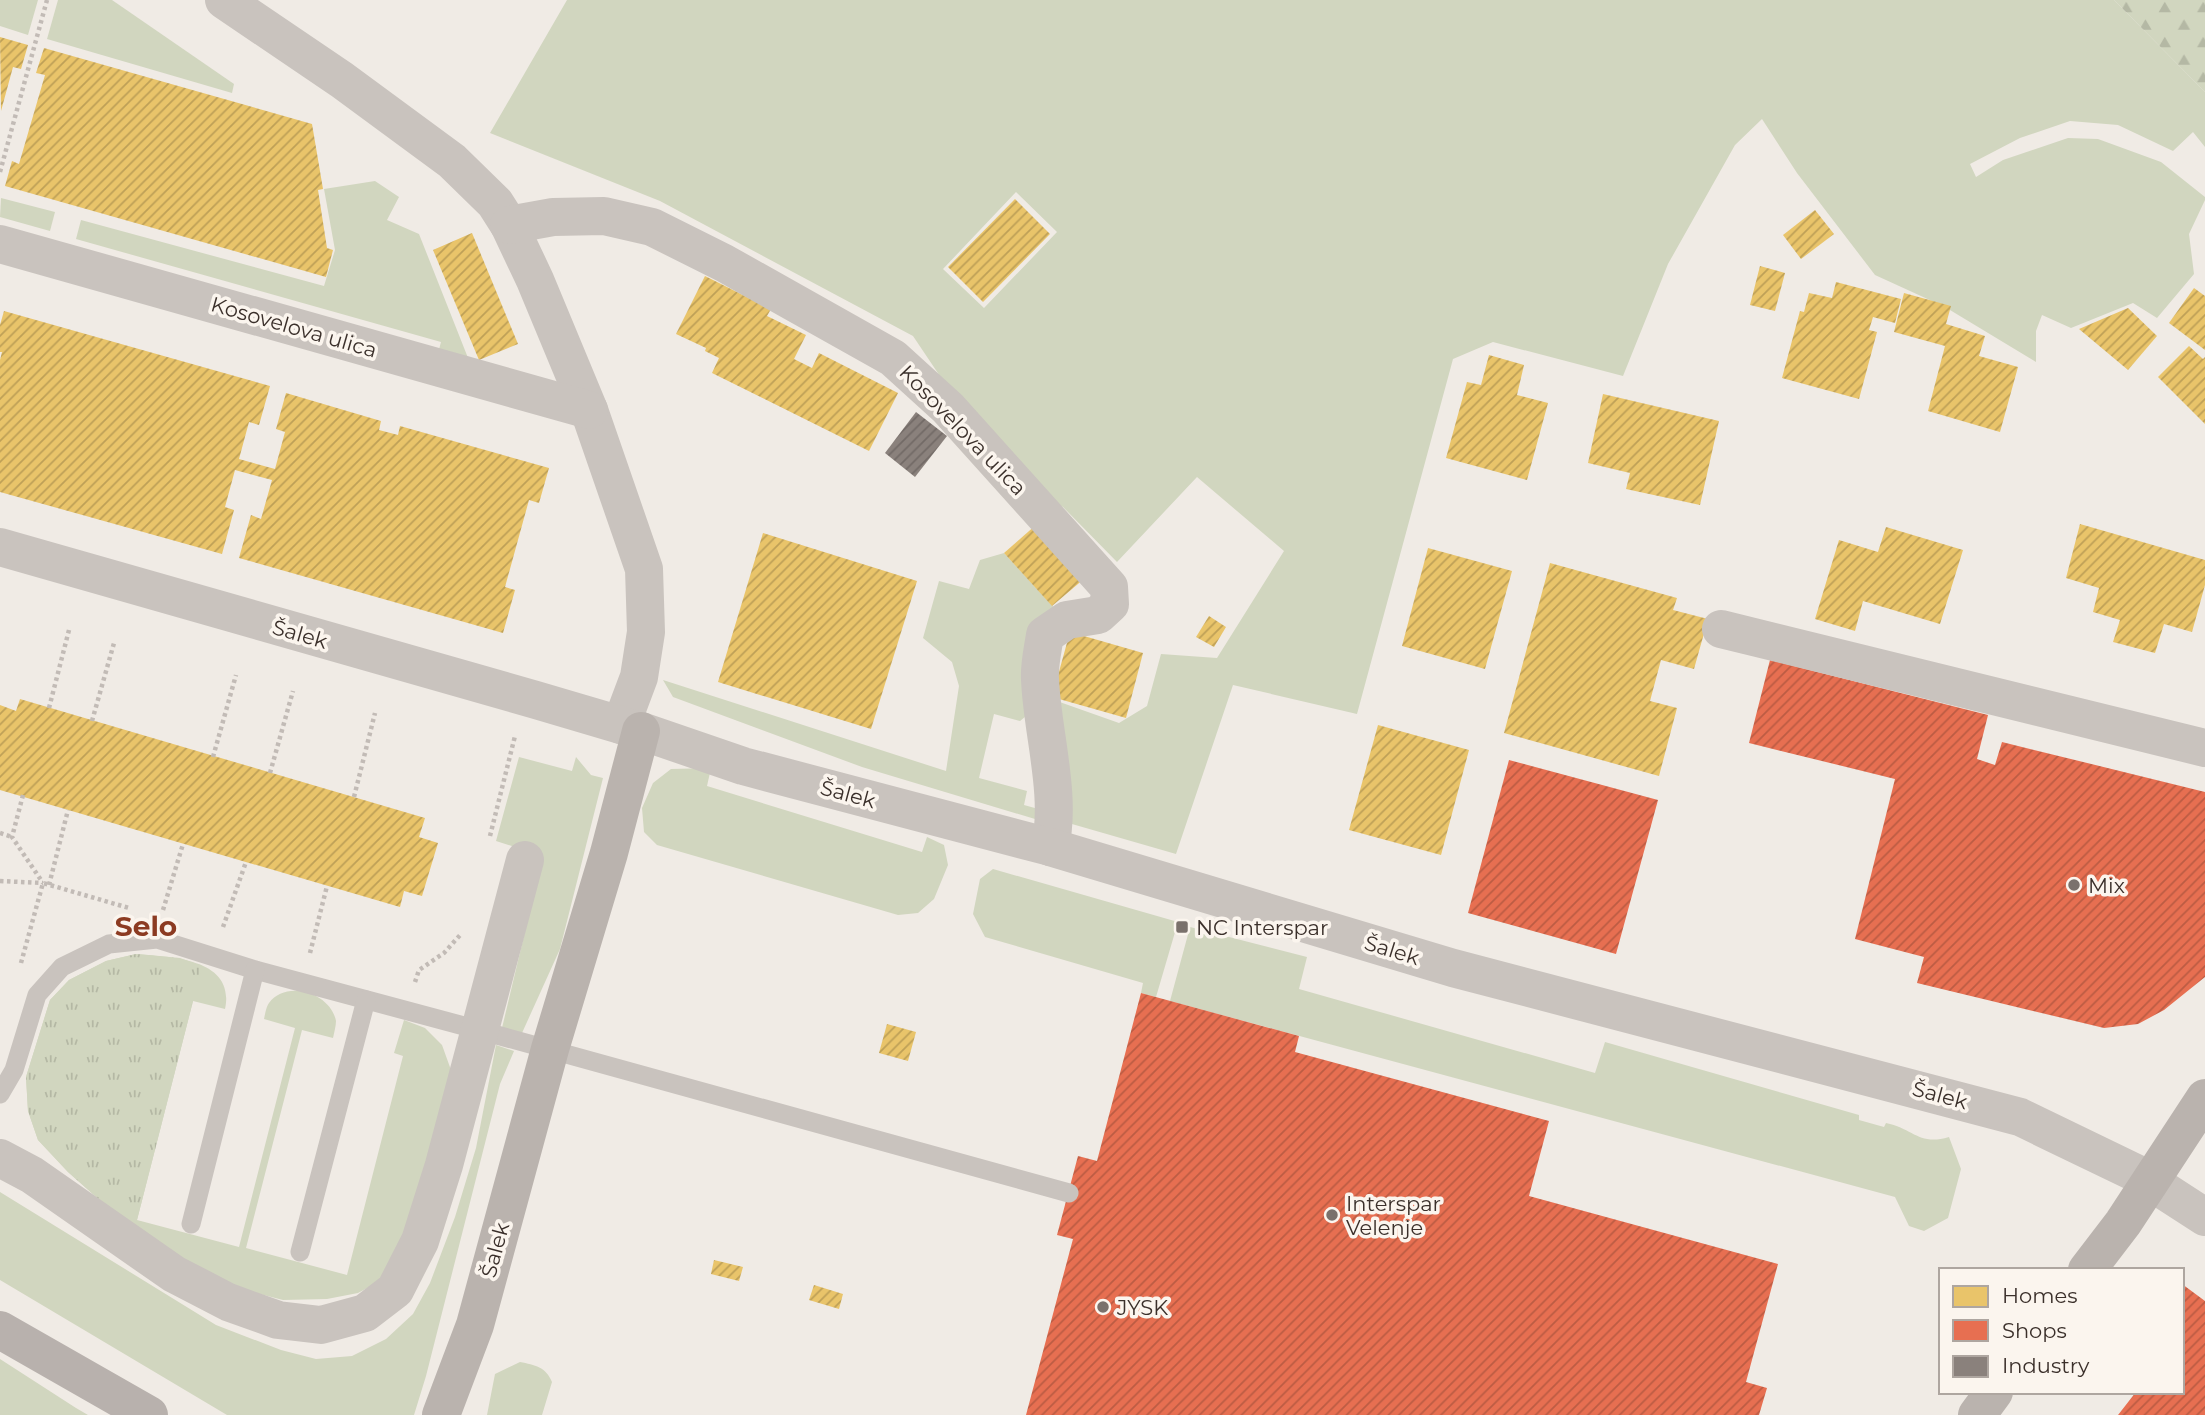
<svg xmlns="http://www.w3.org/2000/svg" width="2205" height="1415" font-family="Montserrat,sans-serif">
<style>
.green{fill:#d1d6bf;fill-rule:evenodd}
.forest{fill:url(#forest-firs)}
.park{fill:url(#park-tufts)}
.homes{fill:url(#homes-hatch)}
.shops{fill:url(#shops-hatch)}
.industry{fill:url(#industry-hatch)}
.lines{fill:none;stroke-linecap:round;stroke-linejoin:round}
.path{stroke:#c2bbb6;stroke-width:4.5;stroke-dasharray:3.5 3.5;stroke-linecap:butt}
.lane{stroke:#c9c3be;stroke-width:19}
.street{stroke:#c9c3be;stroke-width:38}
.secondary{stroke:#bab3ae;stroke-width:38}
.primary{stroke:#b8b1ad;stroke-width:38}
.secondary-bridge{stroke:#bab3ae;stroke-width:38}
.poi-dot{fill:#7a716c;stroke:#fbf5ee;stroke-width:2.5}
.labels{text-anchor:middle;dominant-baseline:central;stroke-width:7;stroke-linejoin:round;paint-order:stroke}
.street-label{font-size:21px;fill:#3b302b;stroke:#fbf5ee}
.poi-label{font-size:21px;fill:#3b302b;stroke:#fbf5ee;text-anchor:start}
.district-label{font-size:28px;font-weight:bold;fill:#8c3b22;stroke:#fbf5ee}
</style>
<defs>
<pattern id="forest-firs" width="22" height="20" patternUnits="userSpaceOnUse" patternTransform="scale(1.75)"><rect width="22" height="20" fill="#d1d6bf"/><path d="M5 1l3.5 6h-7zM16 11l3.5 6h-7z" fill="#b4b8a4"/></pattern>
<pattern id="park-tufts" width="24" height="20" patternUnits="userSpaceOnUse" patternTransform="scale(1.75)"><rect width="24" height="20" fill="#d1d6bf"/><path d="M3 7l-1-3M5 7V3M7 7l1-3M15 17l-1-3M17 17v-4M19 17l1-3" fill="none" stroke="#b4b8a4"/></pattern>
<pattern id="homes-hatch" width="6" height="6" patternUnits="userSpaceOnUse" patternTransform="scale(1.75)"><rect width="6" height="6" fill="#e9c46a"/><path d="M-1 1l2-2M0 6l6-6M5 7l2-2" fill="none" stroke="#bea057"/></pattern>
<pattern id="shops-hatch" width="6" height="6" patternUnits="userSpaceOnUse" patternTransform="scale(1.75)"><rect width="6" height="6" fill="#e76f51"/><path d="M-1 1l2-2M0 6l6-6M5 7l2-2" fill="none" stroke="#bc5c43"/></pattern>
<pattern id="industry-hatch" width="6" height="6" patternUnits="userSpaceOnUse" patternTransform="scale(1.75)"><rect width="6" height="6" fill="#8a817c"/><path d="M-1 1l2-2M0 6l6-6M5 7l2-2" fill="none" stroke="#726a66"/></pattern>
</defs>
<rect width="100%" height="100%" fill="#f0ebe5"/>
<g class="green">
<path d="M0,0H38L28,35L0,26Z"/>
<path d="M58,0H112L234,84L232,93L47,39Z"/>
<path d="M567,0H2114L2205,92V147L2193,132L2173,151L2118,125L2070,121L2020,138L1970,164L1976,177L2003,160L2068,138L2098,139L2161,162L2205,197V200L2189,234L2194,274L2157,318L2133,303L2071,328L2042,315L2036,331V362L1945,307L1875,275L1797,173L1762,119L1735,145L1668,264L1623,376L1493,342L1453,359L1357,714L1233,685L1176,854L1065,822L1054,700L1119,723L1147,706L1161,654L1217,658L1284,551L1197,477L1117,562L1063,507L1045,499L958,403L913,336L660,201L490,133ZM1016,192L1057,232L984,308L943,269Z"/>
<path d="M375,181L399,197L387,220L419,234L472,368L437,357L441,342L76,239L81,220L324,286L335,250L324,189Z"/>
<path d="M1,198L55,212L50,231L0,217Z"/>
<path d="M1004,553L1058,612L1031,712L1020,721L994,714L979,778L1027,791L1024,805L1042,810L1035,819L862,767L673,697L663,680L946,771L959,686L952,662L923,638L939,581L969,589L980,560Z"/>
<path d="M519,757L572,771L576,757L591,775L603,778L560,949L522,1033L502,1028L543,856L496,841Z"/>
<path d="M711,768L707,786L922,852L927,837L944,845L948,865L934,899L918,913L898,915L657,845L644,832L642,808L653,783L671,769Z"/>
<path d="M993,869L1178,922L1156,997L1141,993L1143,983L985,937L973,914L980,879Z"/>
<path d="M1190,927L1307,957L1299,989L1595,1073L1605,1042L1859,1115V1120L1884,1127L1886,1123C1914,1129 1919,1146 1949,1137L1961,1169L1948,1218L1924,1231L1909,1226L1895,1197L1170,1001Z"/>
<path d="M136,954C170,957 236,958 225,1009L193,1001L137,1220L239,1247L295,1028L264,1019C265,1015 266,1007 269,1003C286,979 331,993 336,1021C336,1026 334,1033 333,1038L302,1030L246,1248L347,1275L403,1056L394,1053L404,1020L425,1028L442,1045L451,1070L430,1163L403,1236L384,1279L358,1293L327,1299L283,1300L241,1289L185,1264L129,1226L68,1172L38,1140L28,1111L26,1077L50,1000L69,980L106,961Z"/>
<path d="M496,1045L514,1051L500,1084L426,1376L414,1415H227L0,1280V1192L216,1325L281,1350L316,1359L352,1356L386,1339L413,1314L430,1283L455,1217L476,1148Z"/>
<path d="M0,1359L76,1408L88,1415H0Z"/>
<path d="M520,1362C535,1365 546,1367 552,1382L542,1415H487L495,1374Z"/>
</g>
<path class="forest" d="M2114,0H2205V92Z"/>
<path class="park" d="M136,954L180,958L202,966L137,1220L129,1226L68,1172L38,1140L28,1111L26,1077L50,1000L69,980L106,961Z"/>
<g class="homes">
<path d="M0,37L28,45L21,69L13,67L1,111Z"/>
<path d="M44,48L312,124L323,189L318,190L327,248L333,250L326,277L5,186L12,161L19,164L45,75L36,73Z"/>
<path d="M1015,199L1050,234L983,302L948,267Z"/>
<path d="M1815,210L1834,234L1801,259L1783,235Z"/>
<path d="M472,233L518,344L479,360L433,250Z"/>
<path d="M1760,266L1785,273L1775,311L1750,305Z"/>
<path d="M705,276L771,309L767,316L806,335L794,359L812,368L819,353L898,393L869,451L712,373L719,358L705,351L706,348L676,334Z"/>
<path d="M1836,282L1901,299L1895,323L1873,317L1869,330L1877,332L1859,399L1782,378L1800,311L1804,312L1809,293L1832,298Z"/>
<path d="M2194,288L2205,296V350L2169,323Z"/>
<path d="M1904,293L1951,306L1946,324L1985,336L1979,356L2018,367L2000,432L1928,411L1945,346L1894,332Z"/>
<path d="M2128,308L2157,336L2128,370L2079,329Z"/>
<path d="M4,311L270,386L259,425L249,422L239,459L275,469L285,432L276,429L286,393L381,421L379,430L398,435L400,426L549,468L539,503L529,500L505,587L515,590L503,633L239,558L251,515L261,519L272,480L235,470L225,507L234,510L222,554L0,492V360L2,352H0V325Z"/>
<path d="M2189,346L2203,359L2205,357V424L2158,377Z"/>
<path d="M1489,355L1524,365L1517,395L1548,403L1527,480L1446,458L1467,382L1481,385Z"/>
<path d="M1603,394L1719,421L1700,505L1626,489L1630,473L1588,463Z"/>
<path d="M1037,524L1085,578L1052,606L1004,553Z"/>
<path d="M2080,524L2205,560V585L2192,632L2164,624L2155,653L2113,642L2120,620L2093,612L2099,588L2066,578Z"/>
<path d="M1886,527L1963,550L1940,624L1863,601L1855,631L1815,619L1839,540L1878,552Z"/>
<path d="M763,533L917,581L871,729L718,682Z"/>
<path d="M1428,548L1512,571L1485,669L1402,646Z"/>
<path d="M1550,563L1677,598L1673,610L1708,619L1694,669L1661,660L1650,701L1677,708L1659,776L1504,733Z"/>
<path d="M1209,616L1226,627L1214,647L1196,637Z"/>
<path d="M1070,632L1143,653L1126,718L1052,697Z"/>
<path d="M20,699L425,818L419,837L438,843L422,896L404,891L400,907L0,790V705L16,711Z"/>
<path d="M1378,725L1469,750L1441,855L1349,830Z"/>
<path d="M887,1024L916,1032L908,1061L879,1053Z"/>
<path d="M714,1260L743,1267L739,1281L711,1274Z"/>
<path d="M814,1285L843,1294L839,1309L809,1300Z"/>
</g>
<g class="shops">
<path d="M1770,660L1988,715L1977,759L1995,765L2002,742L2205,792V977L2164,1010L2138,1024L2104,1028L1917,983L1924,957L1855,939L1895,779L1749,743Z"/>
<path d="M1509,760L1658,800L1616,954L1468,913Z"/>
<path d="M1141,993L1299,1036L1295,1052L1549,1121L1529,1196L1778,1264L1746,1382L1767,1388L1759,1415H1026L1073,1239L1057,1235L1078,1156L1097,1161Z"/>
<path d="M2182,1284L2205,1301V1415H2118L2136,1392H2182Z"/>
</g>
<path class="industry" d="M916,412L947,436L915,477L885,453Z"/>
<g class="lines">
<g class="path">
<path d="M0,172L47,0"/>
<path d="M49,708L69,630"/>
<path d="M92,721L114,643"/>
<path d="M213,757L236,675"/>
<path d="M270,773L293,691"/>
<path d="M23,795L12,837L43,883"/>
<path d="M354,797L375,713"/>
<path d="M0,833L12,837"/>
<path d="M490,836L515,736"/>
<path d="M0,881L43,883"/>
<path d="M49,885L68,810"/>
<path d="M163,910L183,844"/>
<path d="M223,927L246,862"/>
<path d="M310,953L327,886"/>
<path d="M21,963L43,883L129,908"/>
<path d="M415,982L419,970L444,953L461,934"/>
</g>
<g class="lane">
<path d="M0,1094L14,1070L37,995L62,967L109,944L157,939L255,970L479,1030L1069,1193"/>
<path d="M191,1224L255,970"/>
<path d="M300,1252L366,1000"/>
</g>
<g class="street">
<path d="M224,0L342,80L452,161L495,203L509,225L535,280L589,410L644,569L646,632L639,677L621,725"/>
<path d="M509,225L553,217L604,216L652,227L724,263L893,358L948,408L1109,587L1110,604L1098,615L1067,620L1045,635C1043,649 1039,665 1040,679C1042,732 1062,795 1050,847"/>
<path d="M0,244L589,410"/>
<path d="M0,547L536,700L641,731L743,766L1050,847L1453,968L2020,1117L2140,1175L2205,1217"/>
<path d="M1721,629L2205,748"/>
<path d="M0,1158L32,1175L174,1274L228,1302L278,1320L321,1325L365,1313L395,1290L420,1241L444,1165L525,860"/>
</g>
<g class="secondary">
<path d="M441,1415L475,1325L550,1049L609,853L641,731"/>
<path d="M1977,1415L1994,1392"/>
</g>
<path class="primary" d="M0,1330L149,1415"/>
<path class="secondary-bridge" d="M2087,1270L2123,1223L2205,1098"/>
</g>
<g class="poi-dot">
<circle cx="2074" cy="885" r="7"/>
<rect x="1175" y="920" width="14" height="14" rx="3.5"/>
<circle cx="1332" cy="1215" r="7"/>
<circle cx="1103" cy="1307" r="7"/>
</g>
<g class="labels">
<g class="street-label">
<text transform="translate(294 327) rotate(16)">Kosovelova ulica</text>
<text transform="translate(963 430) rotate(46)">Kosovelova ulica</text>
<text transform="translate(300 634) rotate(16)">Šalek</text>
<text transform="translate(848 794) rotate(15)">Šalek</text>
<text transform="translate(1392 950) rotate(17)">Šalek</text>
<text transform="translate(1940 1095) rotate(15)">Šalek</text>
<text transform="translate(495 1250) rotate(-75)">Šalek</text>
</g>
<g class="poi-label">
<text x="2088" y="885">Mix</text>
<text x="1196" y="927">NC Interspar</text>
<text x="1346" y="1203">Interspar<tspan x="1346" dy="24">Velenje</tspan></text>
<text x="1117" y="1307">JYSK</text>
</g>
<g class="district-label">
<text x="146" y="926">Selo</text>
</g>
</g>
<rect x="1939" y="1268" width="245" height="126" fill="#fbf5ee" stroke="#aea6a0" stroke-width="2"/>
<rect x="1953" y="1286" width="35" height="21" fill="#e9c46a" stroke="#aea6a0" stroke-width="2"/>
<text x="2002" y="1303" font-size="21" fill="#3b302b">Homes</text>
<rect x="1953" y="1320" width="35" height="21" fill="#e76f51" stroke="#aea6a0" stroke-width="2"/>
<text x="2002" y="1338" font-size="21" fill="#3b302b">Shops</text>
<rect x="1953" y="1356" width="35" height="21" fill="#8a817c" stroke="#aea6a0" stroke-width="2"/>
<text x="2002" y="1373" font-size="21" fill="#3b302b">Industry</text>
</svg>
